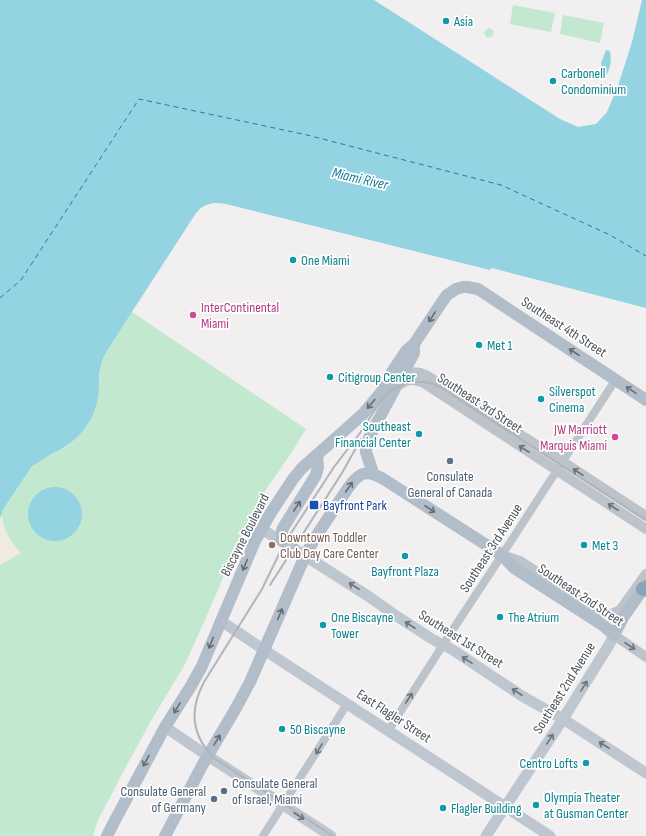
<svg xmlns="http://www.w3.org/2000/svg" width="646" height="836" font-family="'Sofia Sans Condensed',sans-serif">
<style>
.green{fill:#c2e9d0}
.sand{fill:#f0ebe1}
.water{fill:#94d3e1}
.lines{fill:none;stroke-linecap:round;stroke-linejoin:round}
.ferry{stroke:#1d8198;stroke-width:1;stroke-dasharray:5 4;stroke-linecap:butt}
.motorway-casing{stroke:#778da3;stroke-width:16}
.minor{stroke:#bcc3ca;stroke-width:8}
.tertiary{stroke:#bcc3ca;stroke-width:10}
.secondary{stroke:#bec7d0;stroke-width:11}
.primary{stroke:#b1beca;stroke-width:12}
.motorway{stroke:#8ca2b7;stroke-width:14}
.rail{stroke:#b1b4b8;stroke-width:2}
.oneway{stroke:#636d76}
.oneway2{stroke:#6c747c}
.oneway3{stroke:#6c757d}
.culture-dot{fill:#0f9aa8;stroke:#fff;stroke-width:1.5}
.hotel-dot{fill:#d1479c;stroke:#fff;stroke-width:1.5}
.service-dot{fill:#5c6f8a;stroke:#fff;stroke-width:1.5}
.transit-dot{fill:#1a4fb4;stroke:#fff;stroke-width:1.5}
.education-dot{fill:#8d6e63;stroke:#fff;stroke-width:1.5}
.labels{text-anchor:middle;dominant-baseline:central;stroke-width:3.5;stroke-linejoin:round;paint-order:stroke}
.culture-label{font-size:14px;fill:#0d838f;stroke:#fff;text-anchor:start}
.hotel-label{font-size:14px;fill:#b23c85;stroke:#fff;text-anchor:start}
.street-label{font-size:14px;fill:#49525a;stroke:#fff}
.service-label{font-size:14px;fill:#4e5e75;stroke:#fff}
.transit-label{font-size:14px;fill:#164399;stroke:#fff;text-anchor:start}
.education-label{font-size:14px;fill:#785e54;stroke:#fff;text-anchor:start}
.water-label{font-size:15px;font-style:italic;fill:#1d8198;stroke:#fff}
</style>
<rect width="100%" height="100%" fill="#f1efef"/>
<g class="green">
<path d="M513,5L555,13L551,32L510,24Z"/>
<path d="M563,15L604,23L600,43L560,34Z"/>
<circle cx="489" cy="33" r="4.5"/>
<path d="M132,312L306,429L290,455L260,498L237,545L204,622L184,666L152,719L128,763L98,820L93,836H0V518L2,514V511L32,466C39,463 43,459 50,455C54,452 59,451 64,448C80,437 93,422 97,402C100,388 98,373 103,360C109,342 122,327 132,312Z"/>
</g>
<path class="sand" d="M2,514C3,530 10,541 21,553L0,565V518Z"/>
<g class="water">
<path d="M0,0H374L560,119L578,127L596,124L607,112L618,86L632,42L642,0H646V308L492,268L490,270L242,208C225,204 209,197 196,213L108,349C102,359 99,370 99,381C99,386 99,391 98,397C95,418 82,437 63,448C59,451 54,452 50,455C43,459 39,463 32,466L2,511V514L0,518Z"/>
<path d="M606,50L610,51C612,61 610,69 605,78L602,77L601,63Z"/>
<circle cx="55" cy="514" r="27"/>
</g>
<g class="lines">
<path class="ferry" d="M0,298L21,280L139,99L307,135L501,185L610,235L646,256"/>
<g class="motorway-casing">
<path id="motorway" d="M643,589L646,588"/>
</g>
<g class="minor">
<path d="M388,731L450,634L502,555L616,379"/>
<path d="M263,836L347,704"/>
</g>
<g class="tertiary">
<path d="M402,375C411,372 417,371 426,375L554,456L646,516"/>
<path d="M397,386C408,379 412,378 424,383L646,529"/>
<path d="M502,555L520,561L597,612C606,615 614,615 621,609L646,574"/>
<path d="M614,635L646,657"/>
</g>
<g class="secondary">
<path d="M261,529L282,541L368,596L395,615L432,639L453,650L522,696L563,719L646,773"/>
<path d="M221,621L278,659L550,836"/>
<path d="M165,727L208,756L331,836"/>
<path d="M486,836L563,719L609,645L614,635"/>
</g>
<g class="primary">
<path d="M373,473L366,452V449L369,438L375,426L414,353V345"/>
<path d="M282,541V531L283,528L316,475L318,467L317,455"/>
<path d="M107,836L113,824L165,727L191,686L202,666L255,541L270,514L293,479L302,468L363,414L374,401L383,390L392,372L406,351L414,344L442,302L447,295L456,289L463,287H467L478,289L646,400"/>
<path d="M165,836L203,764L236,708L250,682L305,556L315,538L348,488C360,471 367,469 385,480L502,555L514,568L604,626L614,635L624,616L646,585"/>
</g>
<use href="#motorway" class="motorway"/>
<g class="rail">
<path d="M270,585L342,473L361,439"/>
<path d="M333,836L214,758C191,735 189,710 204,682L262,589L283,546L291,533L334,467L360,433L382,399L393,389L407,383L415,382H424L433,384L440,387L646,520"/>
</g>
</g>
<defs><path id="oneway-shaft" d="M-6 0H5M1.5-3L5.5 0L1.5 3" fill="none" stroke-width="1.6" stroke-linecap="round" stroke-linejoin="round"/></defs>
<g class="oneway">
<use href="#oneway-shaft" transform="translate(432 317) rotate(122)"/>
<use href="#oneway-shaft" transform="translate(574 352) rotate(-147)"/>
<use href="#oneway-shaft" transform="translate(631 390) rotate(-146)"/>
<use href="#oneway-shaft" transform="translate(371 404) rotate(130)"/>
<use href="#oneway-shaft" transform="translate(349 487) rotate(-56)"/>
<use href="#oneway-shaft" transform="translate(297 506) rotate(-57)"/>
<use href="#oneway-shaft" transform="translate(430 509) rotate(33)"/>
<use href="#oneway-shaft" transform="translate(245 565) rotate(113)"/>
<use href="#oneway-shaft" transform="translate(280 614) rotate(-67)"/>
<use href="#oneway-shaft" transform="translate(211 643) rotate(112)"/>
<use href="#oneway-shaft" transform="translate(177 708) rotate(122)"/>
<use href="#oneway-shaft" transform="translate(217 740) rotate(-59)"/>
<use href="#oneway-shaft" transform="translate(146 761) rotate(118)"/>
</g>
<g class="oneway2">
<use href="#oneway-shaft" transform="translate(524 449) rotate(-147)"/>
<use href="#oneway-shaft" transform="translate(578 472) rotate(-147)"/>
<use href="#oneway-shaft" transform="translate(613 507) rotate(-147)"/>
<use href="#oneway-shaft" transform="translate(630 646) rotate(33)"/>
<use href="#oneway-shaft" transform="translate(409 698) rotate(-57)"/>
<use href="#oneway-shaft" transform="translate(319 749) rotate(122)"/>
</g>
<g class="oneway3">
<use href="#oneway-shaft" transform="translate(354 586) rotate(-147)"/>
<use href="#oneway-shaft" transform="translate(410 625) rotate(-147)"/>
<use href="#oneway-shaft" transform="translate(467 660) rotate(-147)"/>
<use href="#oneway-shaft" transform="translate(584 686) rotate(-58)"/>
<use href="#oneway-shaft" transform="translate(517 692) rotate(-147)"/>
<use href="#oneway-shaft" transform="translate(550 739) rotate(-57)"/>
<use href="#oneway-shaft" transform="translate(604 745) rotate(-147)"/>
<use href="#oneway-shaft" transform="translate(299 816) rotate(33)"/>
</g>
<g class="culture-dot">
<circle cx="446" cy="21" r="4"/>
<circle cx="553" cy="81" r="4"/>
<circle cx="293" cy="260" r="4"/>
<circle cx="479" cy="345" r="4"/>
<circle cx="330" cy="377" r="4"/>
<circle cx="541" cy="399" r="4"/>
<circle cx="419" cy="434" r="4"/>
<circle cx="584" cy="545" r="4"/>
<circle cx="405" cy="556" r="4"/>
<circle cx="500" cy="617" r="4"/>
<circle cx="323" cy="625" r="4"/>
<circle cx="282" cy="729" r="4"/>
<circle cx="586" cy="763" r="4"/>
<circle cx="536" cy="805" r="4"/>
<circle cx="443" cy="808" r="4"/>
</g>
<g class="hotel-dot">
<circle cx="193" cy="315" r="4"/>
<circle cx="615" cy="437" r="4"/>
</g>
<g class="service-dot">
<circle cx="450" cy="461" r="4"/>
<circle cx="224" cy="791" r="4"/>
<circle cx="214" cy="799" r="4"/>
</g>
<rect class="transit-dot" x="309" y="500" width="10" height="10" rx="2"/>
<circle class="education-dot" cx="272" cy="545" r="4"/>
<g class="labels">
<g class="culture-label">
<text x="454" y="21">Asia</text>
<text x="561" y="73">Carbonell<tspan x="561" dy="16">Condominium</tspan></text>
<text x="301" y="260">One Miami</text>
<text x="487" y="345">Met 1</text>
<text x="338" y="377">Citigroup Center</text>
<text x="549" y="391">Silverspot<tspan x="549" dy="16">Cinema</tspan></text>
<text x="411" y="426" text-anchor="end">Southeast<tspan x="411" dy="16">Financial Center</tspan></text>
<text x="592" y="545">Met 3</text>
<text x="405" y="571" text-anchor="middle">Bayfront Plaza</text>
<text x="331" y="617">One Biscayne<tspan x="331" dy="16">Tower</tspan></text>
<text x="508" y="617">The Atrium</text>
<text x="290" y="729">50 Biscayne</text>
<text x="578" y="763" text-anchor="end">Centro Lofts</text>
<text x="544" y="797">Olympia Theater<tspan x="544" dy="16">at Gusman Center</tspan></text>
<text x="451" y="808">Flagler Building</text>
</g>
<g class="hotel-label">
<text x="201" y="307">InterContinental<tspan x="201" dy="16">Miami</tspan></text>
<text x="607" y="429" text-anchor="end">JW Marriott<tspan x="607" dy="16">Marquis Miami</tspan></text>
</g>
<g class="street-label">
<text transform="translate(564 327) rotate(33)">Southeast 4th Street</text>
<text transform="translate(480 403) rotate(33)">Southeast 3rd Street</text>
<text transform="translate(245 535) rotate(-63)">Biscayne Boulevard</text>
<text transform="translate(491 548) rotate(-57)">Southeast 3rd Avenue</text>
<text transform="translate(581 595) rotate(34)">Southeast 2nd Street</text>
<text transform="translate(461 639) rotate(32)">Southeast 1st Street</text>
<text transform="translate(564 688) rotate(-58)">Southeast 2nd Avenue</text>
<text transform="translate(394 716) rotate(33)">East Flagler Street</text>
</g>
<g class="service-label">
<text x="450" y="476">Consulate<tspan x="450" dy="16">General of Canada</tspan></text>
<text x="232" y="783" text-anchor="start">Consulate General<tspan x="232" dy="16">of Israel, Miami</tspan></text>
<text x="206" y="791" text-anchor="end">Consulate General<tspan x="206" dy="16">of Germany</tspan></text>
</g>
<g class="transit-label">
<text x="323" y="505">Bayfront Park</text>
</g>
<g class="education-label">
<text x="280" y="537">Downtown Toddler<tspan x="280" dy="16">Club Day Care Center</tspan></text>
</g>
<g class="water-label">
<text transform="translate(360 179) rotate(13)">Miami River</text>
</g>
</g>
</svg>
